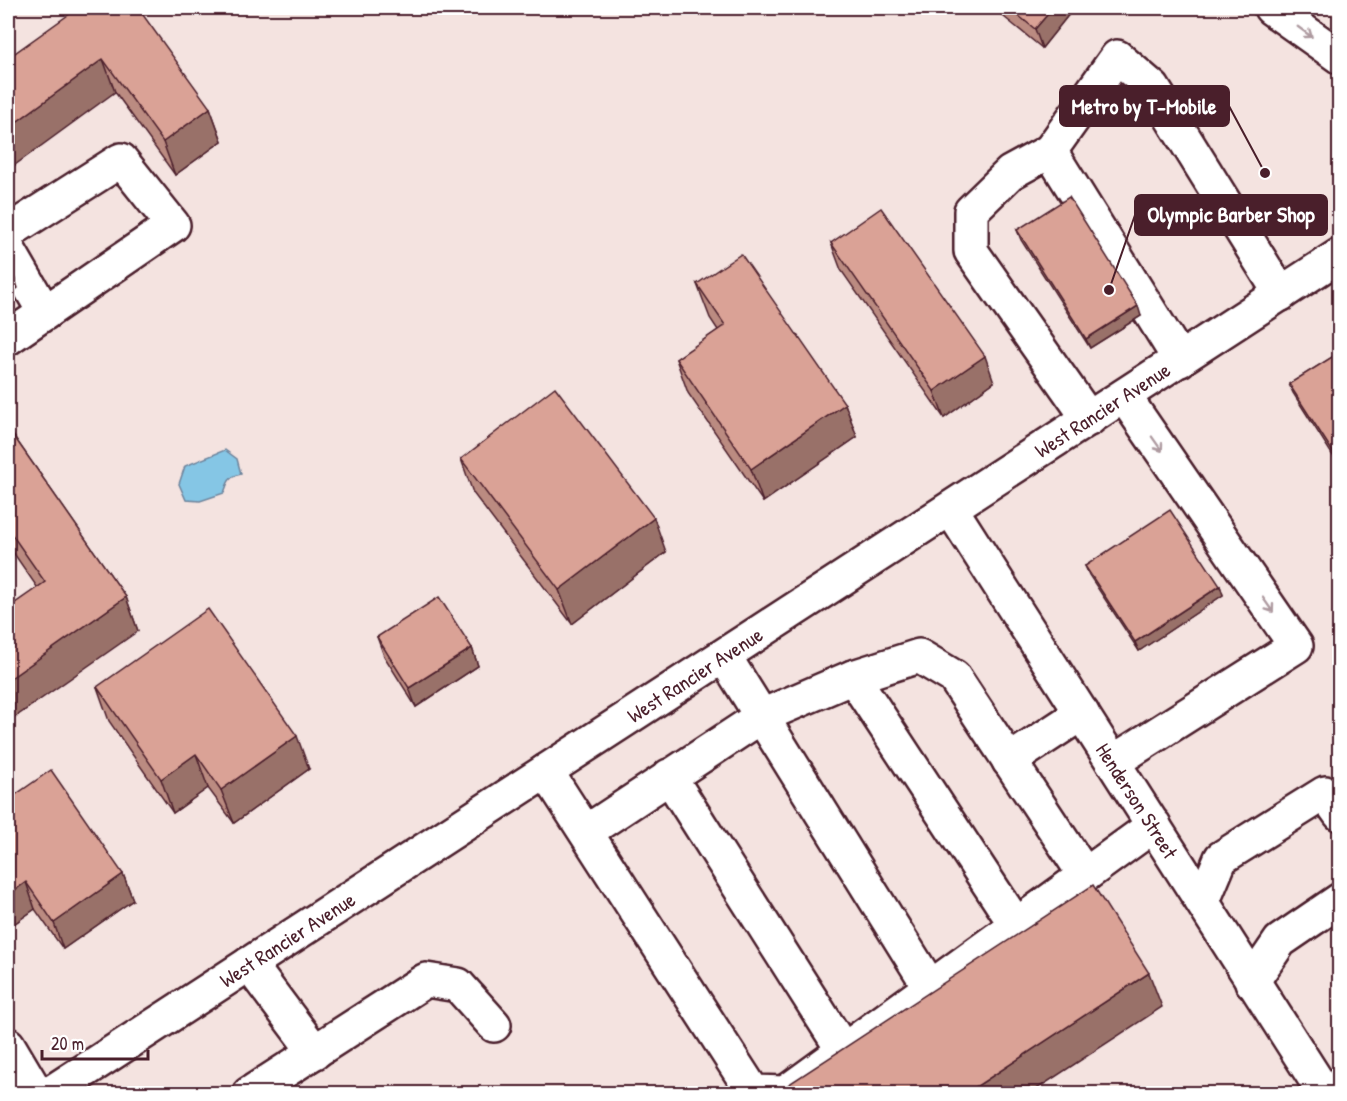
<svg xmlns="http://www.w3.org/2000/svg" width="1347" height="1101" font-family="'Patrick Hand',sans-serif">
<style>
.water{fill:#85c6e5;stroke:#6d839b;stroke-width:1.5}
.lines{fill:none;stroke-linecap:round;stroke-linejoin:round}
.minor-casing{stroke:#4a1f2b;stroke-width:38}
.major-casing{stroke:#4a1f2b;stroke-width:38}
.minor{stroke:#fff;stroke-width:33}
.major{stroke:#fff;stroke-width:33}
.wall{fill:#bb8b81;stroke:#4a1f2b;stroke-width:1.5}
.shaded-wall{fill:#997169;stroke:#4a1f2b;stroke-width:1.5}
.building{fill:#daa296;stroke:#4a1f2b;stroke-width:1.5}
.oneway{stroke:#ae9aa0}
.labels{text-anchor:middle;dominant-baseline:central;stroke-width:4.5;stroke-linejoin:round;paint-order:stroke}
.street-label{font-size:21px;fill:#4a1f2b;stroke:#fff}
.leader{fill:none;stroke:#4a1f2b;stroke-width:2}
.callout-dot{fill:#4a1f2b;stroke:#fff;stroke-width:2}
.callout{fill:#4a1f2b;stroke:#4a1f2b;stroke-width:2}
.callout-label{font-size:22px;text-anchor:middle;font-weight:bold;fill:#fff}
</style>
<rect width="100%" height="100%" fill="#f4e3e0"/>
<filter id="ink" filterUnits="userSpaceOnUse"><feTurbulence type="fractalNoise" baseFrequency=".0167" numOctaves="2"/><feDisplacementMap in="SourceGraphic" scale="12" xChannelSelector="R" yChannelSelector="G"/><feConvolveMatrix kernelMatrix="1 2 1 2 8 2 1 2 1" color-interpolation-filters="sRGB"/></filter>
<g filter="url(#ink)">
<path class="water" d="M225,450L237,459L241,474C228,477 228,482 224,493L200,501L186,500L179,484L185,466Z"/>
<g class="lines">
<g class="minor-casing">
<g id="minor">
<path d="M1271,8L1340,57"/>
<path d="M1050,151L1010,173L971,211V251L1089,419"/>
<path d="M8,232L121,160L173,225L8,338"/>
<path d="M8,249L45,313"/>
<path d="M1180,360L1050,151L1117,57L1153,88L1281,294"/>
<path id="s1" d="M951,509L1325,1094"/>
<path d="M724,656L930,987"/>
<path d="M853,677L1016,925"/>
<path d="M1009,761L1082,713"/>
<path d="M1113,762L1296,646L1124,396"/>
<path d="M546,771L753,1092L785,1093L1154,825"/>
<path d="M669,776L843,1050"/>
<path d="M586,832L762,716L853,677L919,656L954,677L1085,875"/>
<path d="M1203,901L1221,858L1325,793L1340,814"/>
<path d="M249,964L315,1052"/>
<path d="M1252,982L1280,941L1340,900"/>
<path d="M8,1045L37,1094"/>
<path d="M249,1094L426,980L458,985L494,1025"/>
</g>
</g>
<g class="major-casing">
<g id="major">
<path id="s2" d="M49,1094L1340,255"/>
</g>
</g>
<use href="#minor" class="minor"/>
<use href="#major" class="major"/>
</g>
<g class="wall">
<path d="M78,8L210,108L222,141L175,175L115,92Z"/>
<path d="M993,8H1074L1042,48Z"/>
<path d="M1017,230L1141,316L1090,348L1021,240Z"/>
<path d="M831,243L994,382L944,418L841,270Z"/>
<path d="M697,284L845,404L857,437L763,502L688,393L676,359L718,330L710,318Z"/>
<path d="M1340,352V467L1293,393L1289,384Z"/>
<path d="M8,428L126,597L138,631L37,587L8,545Z"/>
<path d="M461,459L666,552L572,624L473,493Z"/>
<path d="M1085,566L1220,586L1223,595L1139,651L1089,575Z"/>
<path d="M377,637L472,648L478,666L416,707L384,656Z"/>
<path d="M97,687L309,769L234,823L208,788L173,813L109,721Z"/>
<path d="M8,800L123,874L133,900L63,949L35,909L8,928Z"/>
</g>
<g class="shaded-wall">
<path d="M1053,8H1074L1042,48L1035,29Z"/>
<path d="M103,59L115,92L8,170V128Z"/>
<path d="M210,108L222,141L175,175L163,142Z"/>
<path d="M8,259L18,288L8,296Z"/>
<path d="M1138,306L1141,316L1090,348L1086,339Z"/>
<path d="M985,356L994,382L944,418L934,391Z"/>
<path d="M845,404L857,437L763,502L751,469Z"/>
<path d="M654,518L666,552L572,624L559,590Z"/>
<path d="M1220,586L1223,595L1139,651L1135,642Z"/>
<path d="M126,597L138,631L8,722V680Z"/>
<path d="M472,648L478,666L416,707L409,688Z"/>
<path d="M297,736L309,769L234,823L221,790Z"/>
<path d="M196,754L208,788L173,813L161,779Z"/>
<path d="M123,874L133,900L63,949L54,923Z"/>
<path d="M26,882L35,909L8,928V895Z"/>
<path d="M1149,973L1162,1007L1029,1094H965Z"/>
</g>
<g class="building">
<path d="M78,8H138L210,108L163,142L103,59L8,128V58Z"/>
<path d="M1009,8H1053L1035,29Z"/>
<path d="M1069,197L1138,306L1086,339L1017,230Z"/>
<path d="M881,208L985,356L934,391L831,243Z"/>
<path d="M741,254L845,404L751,469L676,359L725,325L697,284Z"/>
<path d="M1340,352V463L1289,384Z"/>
<path d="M555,387L654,518L559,590L461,459Z"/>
<path d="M8,428L126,597L8,680V608L45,582L8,529Z"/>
<path d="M1170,510L1220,586L1135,642L1085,566Z"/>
<path d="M439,597L472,648L409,688L377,637Z"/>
<path d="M208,609L297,736L221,790L196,754L161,779L97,687Z"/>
<path d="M51,770L123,874L54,923L26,882L8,895V800Z"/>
<path d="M1093,885L1149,973L965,1094H774Z"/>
</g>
<defs><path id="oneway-shaft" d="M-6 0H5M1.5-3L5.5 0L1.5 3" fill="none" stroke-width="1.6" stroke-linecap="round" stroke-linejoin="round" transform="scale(1.5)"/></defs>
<g class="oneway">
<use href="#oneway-shaft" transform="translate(1305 32) rotate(36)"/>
<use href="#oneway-shaft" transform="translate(1157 444) rotate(55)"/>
<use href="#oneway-shaft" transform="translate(1268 605) rotate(55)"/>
</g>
</g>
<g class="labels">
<g class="street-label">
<text stroke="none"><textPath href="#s2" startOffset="1256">West Rancier Avenue</textPath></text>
<text stroke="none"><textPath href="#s2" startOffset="770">West Rancier Avenue</textPath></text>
<text stroke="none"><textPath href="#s1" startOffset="346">Henderson Street</textPath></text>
<text stroke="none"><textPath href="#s2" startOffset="284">West Rancier Avenue</textPath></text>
</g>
</g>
<path class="leader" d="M1265 173L1229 106M1109 290L1135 215"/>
<g class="callout-dot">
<circle cx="1265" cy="173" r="6"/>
<circle cx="1109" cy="290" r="6"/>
</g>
<g class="callout">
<rect x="1060" y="86" width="169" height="40" rx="6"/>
<rect x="1135" y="195" width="192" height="40" rx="6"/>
</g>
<g class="callout-label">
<text x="1144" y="114">Metro by T-Mobile</text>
<text x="1231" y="222">Olympic Barber Shop</text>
</g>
<rect width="1347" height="1101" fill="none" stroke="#fff" stroke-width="30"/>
<rect x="15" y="15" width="1317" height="1071" fill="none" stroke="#4a1f2b" stroke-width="2" filter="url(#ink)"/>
<path d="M42 1050v9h106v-9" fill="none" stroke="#4a1f2b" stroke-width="3"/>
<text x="51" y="1050" font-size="18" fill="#4a1f2b" stroke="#ffffff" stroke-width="4.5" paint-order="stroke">20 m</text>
</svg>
